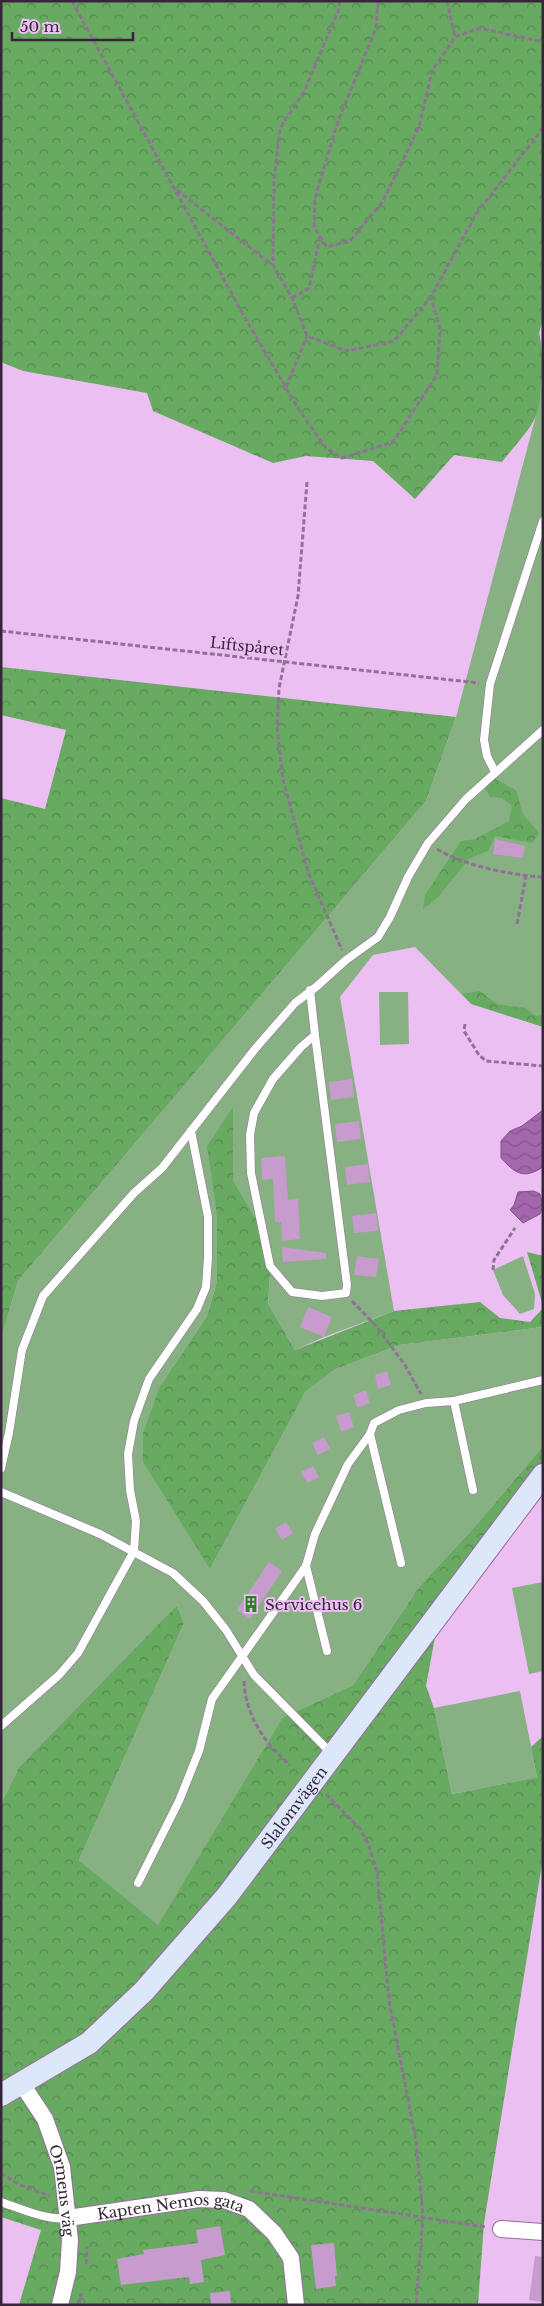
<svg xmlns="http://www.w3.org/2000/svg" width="544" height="2306" font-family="'Libre Baskerville',serif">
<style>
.green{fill:#87b183}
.forest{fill:url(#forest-crowns)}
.water{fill:url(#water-waves);stroke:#83548a}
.building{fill:#c79bcd}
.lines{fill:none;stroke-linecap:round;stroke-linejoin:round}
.lane-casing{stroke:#976d9d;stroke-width:9}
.street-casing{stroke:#976d9d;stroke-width:18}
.secondary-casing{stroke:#976d9d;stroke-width:24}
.path{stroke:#917296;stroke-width:3;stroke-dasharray:5 2.5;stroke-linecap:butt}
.lane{stroke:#fff;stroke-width:8}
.street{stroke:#fff;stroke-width:16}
.secondary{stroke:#dce7fa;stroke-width:22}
.labels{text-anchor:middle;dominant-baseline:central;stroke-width:4;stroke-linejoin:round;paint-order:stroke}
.street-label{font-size:15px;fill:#37263a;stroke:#ecbff3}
.poi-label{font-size:15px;fill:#37263a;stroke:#ecbff3;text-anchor:start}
</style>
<defs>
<pattern id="forest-crowns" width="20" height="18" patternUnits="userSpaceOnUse" patternTransform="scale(1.25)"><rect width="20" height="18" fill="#68aa61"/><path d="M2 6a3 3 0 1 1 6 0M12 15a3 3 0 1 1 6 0" fill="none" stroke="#568a51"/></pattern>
<pattern id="water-waves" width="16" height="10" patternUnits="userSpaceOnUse" patternTransform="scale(1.25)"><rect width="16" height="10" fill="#a467ad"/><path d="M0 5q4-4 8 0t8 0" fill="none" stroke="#86558e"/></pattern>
</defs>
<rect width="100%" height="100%" fill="#ecbff3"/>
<g class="green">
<path d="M543,380V1021L468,1001L415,947L373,955L340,997L394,1311L324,1337L295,1350L268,1303L272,1246L233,1180V1108L217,1216V1281L207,1316L160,1386L210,1569L306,1391L336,1369L399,1345L543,1327V1446L478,1523L419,1587L353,1685L282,1718L158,1926L79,1860L184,1623L177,1605L19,1767L1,1804V1338L18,1281L426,801L456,717L535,419Z"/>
<path d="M379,992H408L409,1044L380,1045Z"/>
<path d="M523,1256L535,1294L534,1309L520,1314L503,1295L493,1270Z"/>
<path d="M543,1582V1671L529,1674L512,1588Z"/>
<path d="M520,1691L537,1777L452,1794L434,1708Z"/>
</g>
<g class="forest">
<path d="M1,1H543V319L539,333C544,350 543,401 535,418C530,430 510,451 502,462L454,455L415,499L373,461L306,456L273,463L153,411L147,393L23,371L1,362Z"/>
<path d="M1,667L456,717L426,801L18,1281L1,1338V798L45,809L66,730L1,715Z"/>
<path d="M494,778L516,790L523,814L539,833L532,843L495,836L488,851L470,858L437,898L423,909L425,895L461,841L475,839L509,821L512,806L502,798L490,797L484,786Z"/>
<path d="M480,991L497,1004L525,1008L536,1016L543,1015V1027L471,1004L462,994Z"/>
<path d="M233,1107V1180L272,1246L268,1303L295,1350L394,1311L480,1302L500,1318L530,1322L543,1308V1327L399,1345L336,1369L306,1391L210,1569L143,1462V1433L160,1386L207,1316L217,1281V1216L207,1146Z"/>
<path d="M527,1252L543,1256V1306Z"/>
<path d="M543,1446V1475L440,1610L426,1686L434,1708L452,1794L537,1777L531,1747L543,1736V1858L484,2223L478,2305H19L41,2230L1,2217V1804L19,1767L177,1605L184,1623L79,1860L158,1925L282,1718L353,1685L419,1587L478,1523Z"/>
</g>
<g class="water">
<path d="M543,1110V1167C523,1180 515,1173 501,1158V1141L510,1131L522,1126Z"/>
<path d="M534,1191L540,1194L543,1206L540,1214L523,1223L510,1210L514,1205L518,1192Z"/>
</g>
<g class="building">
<path d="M495,839L525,846L523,858L493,854Z"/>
<path d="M352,1079L354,1097L331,1100L329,1082Z"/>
<path d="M359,1121L361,1139L337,1142L335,1124Z"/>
<path d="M285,1156L288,1200L298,1199L300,1239L282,1241L281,1222H275L273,1179L262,1180L261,1158Z"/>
<path d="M368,1164L370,1182L347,1185L345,1167Z"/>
<path d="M376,1213L378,1231L354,1233L352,1216Z"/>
<path d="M282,1247L326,1253V1259L283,1262Z"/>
<path d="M357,1256L379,1259L376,1277L354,1275Z"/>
<path d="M308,1307L332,1317L324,1337L300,1327Z"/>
<path d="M387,1371L391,1385L378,1389L375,1375Z"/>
<path d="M366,1390L370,1403L357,1408L353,1395Z"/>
<path d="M349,1412L354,1427L341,1432L336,1416Z"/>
<path d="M324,1437L330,1449L318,1455L312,1443Z"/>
<path d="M313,1466L319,1477L307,1483L301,1472Z"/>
<path d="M286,1522L293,1533L282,1540L275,1529Z"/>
<path d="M269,1562L282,1571L250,1619L237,1610Z"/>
<path d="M220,2226L225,2255L201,2260L204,2282L190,2284L189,2277L121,2285L117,2259L144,2254L143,2250L198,2243L196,2230Z"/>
<path d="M334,2243L337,2276H335L336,2286L316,2289L311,2245Z"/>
<path d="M535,2256L543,2257V2302L529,2300Z"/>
<path d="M230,2291L231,2305H211L210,2293Z"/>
</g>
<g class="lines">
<g class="lane-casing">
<g id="lane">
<path d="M495,772L487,756L484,740L490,684L543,521"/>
<path d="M310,990L315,1035L301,1047L273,1079L254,1113L250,1135L251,1173L270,1266L292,1292L322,1296L346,1293L347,1285L315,1035"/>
<path d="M454,1401L473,1490"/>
<path d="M370,1434L401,1563"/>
<path d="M1,1468L9,1433L22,1350L43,1296L134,1193L162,1168L255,1049L295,1003L316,987L346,960L378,937L390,917L408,877L428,843L466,799L543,730"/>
<path d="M1,1492L100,1534L173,1573L203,1601L226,1630L254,1675L331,1753"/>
<path d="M306,1566L327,1651"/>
<path d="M1,1726L59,1675L78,1653L134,1551L136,1521L130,1490L128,1454L134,1421L149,1379L197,1309L206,1287L208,1257V1217L191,1131"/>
<path d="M138,1883L179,1801L199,1751L212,1699L306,1566L315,1534L348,1464L370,1434L374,1423L399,1410L426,1403L454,1401L543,1380"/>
<path d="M1,2202C22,2209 47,2221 68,2218"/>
</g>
</g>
<g class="street-casing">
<g id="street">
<path id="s1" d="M22,2084L45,2119L62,2167L70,2240L68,2272L60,2305"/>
<path id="s2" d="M68,2218L199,2199L224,2200L249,2209L274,2233L291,2258L296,2305"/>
<path d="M501,2229L543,2232"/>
</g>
</g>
<g class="secondary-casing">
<g id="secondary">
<path id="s3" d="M1,2095L89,2043L144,1991L227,1896L543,1475"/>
</g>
</g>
<g class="path">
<path d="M72,1L245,318L299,410L326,448L342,458L393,442L437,375L440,329L431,297"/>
<path d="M340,1L339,9L304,92L280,128L274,180L273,265L292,298L307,336L347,351L394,341L431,297L476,214L543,128"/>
<path d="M378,1L376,28L337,124L315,198L314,227L327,247L350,241L383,201L419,127L432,71L455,37L480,28L543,42"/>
<path d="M447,1L455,37"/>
<path d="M177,190L272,265"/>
<path d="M292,298L309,288L320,237"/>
<path d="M286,387L307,336"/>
<path d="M307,482L298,596L279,688L277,729L283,779L308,872L342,950"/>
<path d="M1,631L479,683"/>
<path d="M437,849C465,866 510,875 543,877"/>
<path d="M517,924L526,876"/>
<path d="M465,1024L464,1031L479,1055L486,1061L543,1066"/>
<path d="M493,1270L494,1260L515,1228"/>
<path d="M352,1301L376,1326L405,1365L421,1394"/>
<path d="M244,1681C245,1715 265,1744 290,1765"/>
<path d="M326,1794L360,1829L368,1843L377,1871L389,2000L416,2141L423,2217L416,2305"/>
<path d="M1,2173L18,2184L50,2196"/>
<path d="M250,2191L486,2227"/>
<path d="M86,2264L87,2246"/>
<path d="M79,2305L81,2293"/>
</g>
<use href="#lane" class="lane"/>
<use href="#street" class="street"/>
<use href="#secondary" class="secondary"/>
</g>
<defs>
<g id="building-bare" transform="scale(1.35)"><path d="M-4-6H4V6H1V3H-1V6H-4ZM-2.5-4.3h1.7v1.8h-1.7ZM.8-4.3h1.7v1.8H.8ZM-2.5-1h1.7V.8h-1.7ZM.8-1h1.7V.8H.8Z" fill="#2f7e28" stroke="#ecbff3" stroke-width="2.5" paint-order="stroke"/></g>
</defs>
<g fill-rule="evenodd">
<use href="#building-bare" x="251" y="1604"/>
</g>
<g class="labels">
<g class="street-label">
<text transform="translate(247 646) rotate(6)">Liftspåret</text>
<text stroke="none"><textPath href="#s3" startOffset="415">Slalomvägen</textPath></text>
<text stroke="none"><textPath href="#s1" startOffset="116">Ormens väg</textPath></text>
<text stroke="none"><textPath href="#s2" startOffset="104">Kapten Nemos gata</textPath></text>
</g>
<g class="poi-label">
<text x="265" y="1604">Servicehus 6</text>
</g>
</g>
<rect width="544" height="2306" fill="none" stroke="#37263a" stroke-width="5"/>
<path d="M12 32v8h121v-8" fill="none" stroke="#37263a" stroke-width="2.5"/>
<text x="20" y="32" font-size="15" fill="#37263a" stroke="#ecbff3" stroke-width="4" paint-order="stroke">50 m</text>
</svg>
